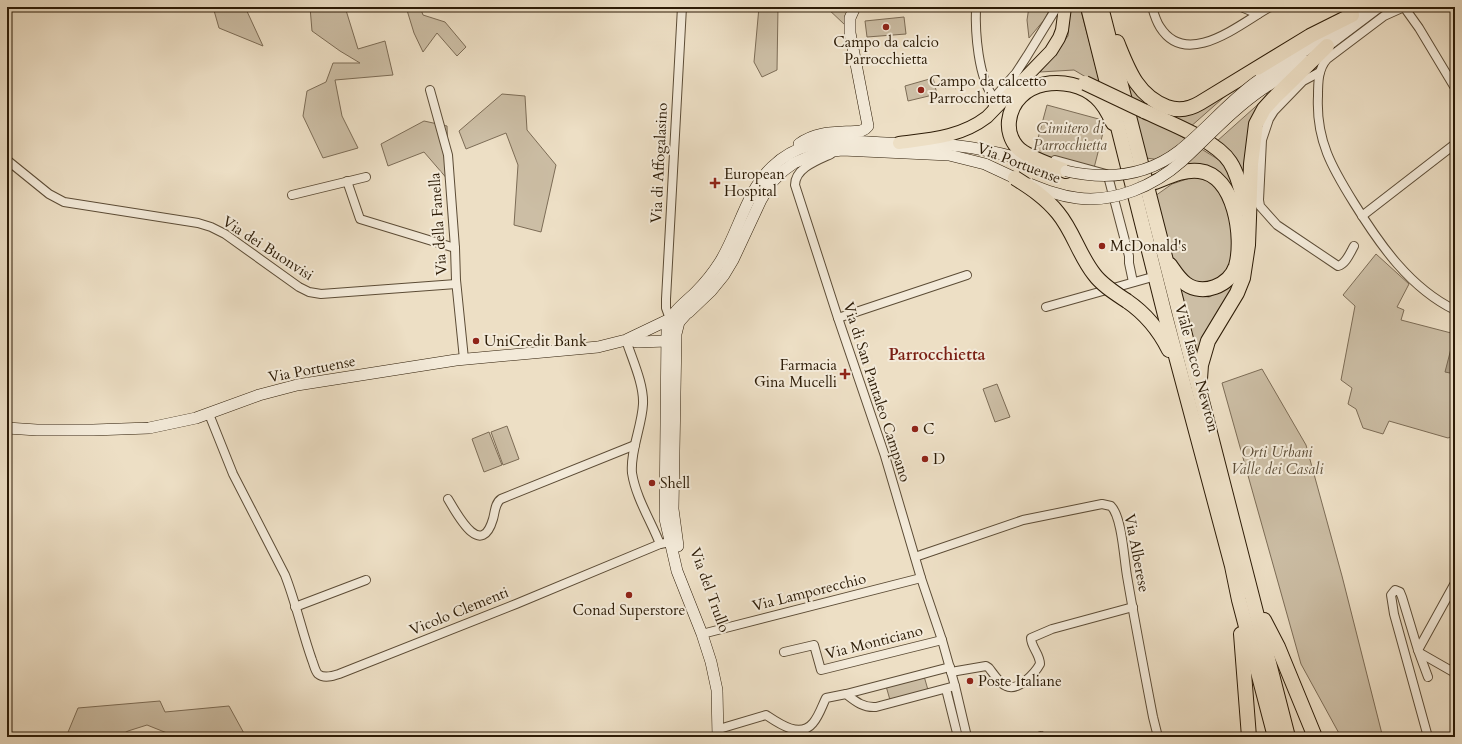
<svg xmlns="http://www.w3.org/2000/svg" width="1462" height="744" font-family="Cardo,serif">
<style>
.green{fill:#ccbea5;stroke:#7c6c56}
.water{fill:#ab9c84;stroke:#786852}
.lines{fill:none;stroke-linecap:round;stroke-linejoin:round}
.street-casing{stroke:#5c4c36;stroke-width:10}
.secondary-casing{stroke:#2c1b06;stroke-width:12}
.primary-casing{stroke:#2c1b06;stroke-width:14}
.highway-casing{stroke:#2c1b06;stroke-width:16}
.street{stroke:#f3ead9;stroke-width:8}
.secondary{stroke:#f3ead9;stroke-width:11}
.primary{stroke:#eddfc5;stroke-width:12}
.highway{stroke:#eddfc5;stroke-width:14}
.secondary-bridge-casing{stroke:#2c1b06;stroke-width:12;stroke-linecap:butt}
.highway-bridge-casing{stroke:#2c1b06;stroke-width:16;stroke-linecap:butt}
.secondary-bridge{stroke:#f3ead9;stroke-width:11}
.highway-bridge{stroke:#eddfc5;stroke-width:14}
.poi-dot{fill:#8f2418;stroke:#f3ead9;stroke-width:1.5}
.labels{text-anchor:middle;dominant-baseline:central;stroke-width:4;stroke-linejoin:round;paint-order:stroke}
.poi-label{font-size:15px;fill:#2c1b06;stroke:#f3ead9;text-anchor:start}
.park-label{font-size:15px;font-style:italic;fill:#5c4c36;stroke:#f3ead9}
.street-label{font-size:15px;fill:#2c1b06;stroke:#f3ead9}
.neighbourhood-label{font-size:16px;font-weight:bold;fill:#7a1f14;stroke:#f3ead9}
</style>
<rect width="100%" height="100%" fill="#eddfc5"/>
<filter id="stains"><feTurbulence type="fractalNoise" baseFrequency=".005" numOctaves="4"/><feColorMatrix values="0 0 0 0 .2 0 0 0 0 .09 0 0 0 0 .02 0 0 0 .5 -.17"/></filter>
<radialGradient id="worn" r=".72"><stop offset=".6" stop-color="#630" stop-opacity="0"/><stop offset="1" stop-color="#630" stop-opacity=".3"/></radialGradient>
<g class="green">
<path d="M213,7H245L263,46L219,28Z"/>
<path d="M310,7H345L358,49L385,41L393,75L335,80L342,116L358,148L323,158L303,116L307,91L326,82L333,63H360L340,51L312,31Z"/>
<path d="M406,7H420L423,15L445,22L466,47L457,56L437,33L423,52L414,33Z"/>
<path d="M759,7H778L777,70L762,77L754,62Z"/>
<path d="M826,7H851L845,25Z"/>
<path d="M1029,7H1051L1044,20L1029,38L1027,20Z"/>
<path d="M1070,7H1080L1101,86L1074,70L1040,72L1068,36Z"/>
<path d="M904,17L906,34L867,37L865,21Z"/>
<path d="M1116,56L1159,107L1231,91L1189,128L1129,97Z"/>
<path d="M933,78L937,94L908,101L905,86Z"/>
<path d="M1273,91L1247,198L1216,142Z"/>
<path d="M502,94L525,96L527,130L556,165L541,232L514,225L518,165L506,133L466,149L459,131Z"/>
<path d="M1047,105L1106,121L1094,168L1034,153Z"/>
<path d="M1133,113L1171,130L1227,165L1241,205L1245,232L1244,259L1239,286L1204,340L1197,365L1179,284L1190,293L1209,297L1229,287L1240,269L1242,242L1237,208L1227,181L1206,166L1146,158Z"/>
<path d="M424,121L447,126L449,181L424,152L388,166L381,144Z"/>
<path d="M1196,176L1211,179L1230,209L1235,238L1231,262L1223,280L1207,287L1190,283L1179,271L1167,249L1155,196L1172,184Z"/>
<path d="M1376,254L1409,284L1397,307L1404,310L1401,320L1455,334V435L1448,438L1389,421L1383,434L1363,428L1356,409L1348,404L1352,388L1341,380L1355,306L1343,295Z"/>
<path d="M1262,369L1306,445L1342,576L1382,734L1375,737H1341L1301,664L1222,383Z"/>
<path d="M997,384L1010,417L995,422L983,389Z"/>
<path d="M507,426L519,459L503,465L491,432Z"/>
<path d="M489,432L502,465L484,472L472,439Z"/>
<path d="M924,676L928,690L890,700L886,686Z"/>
<path d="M160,701L165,712L229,706L246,737H177L147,725L128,731L117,737H66L78,708Z"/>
</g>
<path class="water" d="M1454,337H1455V374L1445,372Z"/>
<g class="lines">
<g class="street-casing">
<g id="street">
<path d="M976,7C975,32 978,78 994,98"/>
<path d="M1152,7C1154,14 1156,21 1160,27C1187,70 1241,23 1270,7"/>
<path d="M1241,7L1258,14"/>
<path d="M1320,72L1303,81L1274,111L1269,119L1262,140L1259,200L1260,206L1277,225L1338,266C1346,264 1350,253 1354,246"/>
<path d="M1455,88L1419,28L1404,7L1384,16L1327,59C1318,69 1318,83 1318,96C1317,115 1320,135 1327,153C1334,171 1344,187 1354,203C1380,245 1410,288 1455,310"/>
<path d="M430,90L448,155L455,248L456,280L464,359"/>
<path d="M992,112L994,98L1016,73L1027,56L1057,7"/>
<path d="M831,154C818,160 795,168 795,185L838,318L885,456L921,578L942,640L955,686L967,737"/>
<path d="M7,160L49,194L64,202L198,223L211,227L225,234L299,287L309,292L321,294L456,284"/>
<path d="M1055,160L1106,174L1108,176L1129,256V263L1133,282"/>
<path d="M347,181L360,219L455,248"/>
<path d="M292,195L366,177"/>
<path d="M1362,216L1455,144"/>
<path d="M1046,307L1156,276"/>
<path d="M838,318L967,275"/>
<path d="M670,319L666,308V299L682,7"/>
<path d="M626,340C632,359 644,384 643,404C642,426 630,451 632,473C636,498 651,521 660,544"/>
<path d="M209,414L233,474L285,575C296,603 302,632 312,660C314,665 315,671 318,674C324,679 333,676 339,674L516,604L660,544L676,541"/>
<path d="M448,499C457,514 481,560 493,519C495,512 495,503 501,499L635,445"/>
<path d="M915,557L1023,520L1102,504L1111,506C1122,517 1124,559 1127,576C1135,623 1144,670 1153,717L1158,737"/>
<path d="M295,607L366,580"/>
<path d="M702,634L921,578"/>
<path d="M1418,650L1455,583"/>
<path d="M784,652L814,645L821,670L942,640"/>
<path d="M1420,653L1455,673"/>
<path d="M951,672L986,666L989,668C993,673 999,683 1006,686C1018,692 1035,673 1040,664C1040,654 1031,647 1031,638L1052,629L1133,607"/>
<path d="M946,689L958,737"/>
<path d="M846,694L950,667"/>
<path d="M719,729L766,715C778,723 800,739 813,723C819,716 822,706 826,698L846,694C855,701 863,708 876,707L955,686"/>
<path d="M1039,737L1041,736"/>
<path d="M1428,737L1394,614L1391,595L1395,590L1400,592L1402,597L1418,650L1428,677"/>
</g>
</g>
<g class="secondary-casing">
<g id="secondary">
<path d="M1321,50L1378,7"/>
<path d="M1259,80L1304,51L1362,7"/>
<path d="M1264,88L1305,61"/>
<path d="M799,144C818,130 839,133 861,131L865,129L868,126L850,33V18L855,7"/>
<path d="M628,340L638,342L667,341"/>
<path d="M7,428L37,430H93L149,428L196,418L259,395L297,385L456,360L598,347L626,340L670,319L689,312L711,291L724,275L733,260L761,200L771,183L783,171L794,163L817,153L842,150L949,155L985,164L1015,178"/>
<path d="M678,546L673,509L676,334L679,322L687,313"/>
<path d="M718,737L717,690L711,662L702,634L677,571L665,519L667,330C670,312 684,304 696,292C705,283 713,273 720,262C739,231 746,192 772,167C783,156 796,149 811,145C836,139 861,142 886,143C910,144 935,143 959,146C984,149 1008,155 1033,162"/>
</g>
</g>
<g class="primary-casing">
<path id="primary" d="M899,143C931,139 961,137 987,117L1051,51L1059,38L1062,30L1065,7"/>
</g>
<g class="highway-casing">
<g id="highway">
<path d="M1088,7L1165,315L1232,566L1239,600L1275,737"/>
<path d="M1101,7L1288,737"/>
<path d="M1117,42C1128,69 1137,96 1167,107C1178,111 1190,109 1200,103L1310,36L1352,15"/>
<path d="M1144,111C1169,123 1216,140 1230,162C1239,176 1242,194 1246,209"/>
<path d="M1066,171C1051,165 1027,158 1017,147C1011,140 1008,130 1009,121C1014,79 1069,73 1096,97C1104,104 1109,114 1113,123"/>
<path d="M1155,182C1168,177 1184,169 1199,171C1235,175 1244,238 1236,266C1229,286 1203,296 1186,284C1179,279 1175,272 1170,265"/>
<path d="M1127,301C1146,314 1159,330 1169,350"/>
<path d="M1200,379L1201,365L1208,341L1237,293L1243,278L1248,245L1251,164L1256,124L1264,109L1274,98L1327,46"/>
<path d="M1264,620L1278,647L1315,737"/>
<path d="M1241,634L1249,737"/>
</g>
</g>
<use href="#street" class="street"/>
<use href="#secondary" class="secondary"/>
<use href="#primary" class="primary"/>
<use href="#highway" class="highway"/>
<g class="secondary-bridge-casing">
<g id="secondary-bridge">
<path d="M1066,171C1106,180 1145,177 1179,151C1207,129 1230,100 1259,80"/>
<path d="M1030,184C1045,190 1060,196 1077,198C1115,203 1154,186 1182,161C1209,136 1233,109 1264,88"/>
</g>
</g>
<g class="highway-bridge-casing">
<g id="highway-bridge">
<path d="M1085,83L1144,111"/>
<path d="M1015,178C1031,188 1046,198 1058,213C1073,231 1079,255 1094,274C1102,285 1115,293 1127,301"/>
</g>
</g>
<use href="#secondary-bridge" class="secondary-bridge"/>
<use href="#highway-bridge" class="highway-bridge"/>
</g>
<g class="poi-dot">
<circle cx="886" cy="27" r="4"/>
<circle cx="921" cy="90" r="4"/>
<path d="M713 177h4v4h4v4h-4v4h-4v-4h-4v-4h4z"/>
<circle cx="1102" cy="246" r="4"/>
<circle cx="476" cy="341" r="4"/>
<path d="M843 368h4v4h4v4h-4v4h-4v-4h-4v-4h4z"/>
<circle cx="915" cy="429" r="4"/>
<circle cx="925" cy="459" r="4"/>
<circle cx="652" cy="483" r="4"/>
<circle cx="629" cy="595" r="4"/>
<circle cx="970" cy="681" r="4"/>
</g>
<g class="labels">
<g class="poi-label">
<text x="886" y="42" text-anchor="middle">Campo da calcio<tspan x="886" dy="17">Parrocchietta</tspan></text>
<text x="929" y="81">Campo da calcetto<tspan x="929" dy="17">Parrocchietta</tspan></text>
<text x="724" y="174">European<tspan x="724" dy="17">Hospital</tspan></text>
<text x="1110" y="246">McDonald's</text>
<text x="484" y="341">UniCredit Bank</text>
<text x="837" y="365" text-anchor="end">Farmacia<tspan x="837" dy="17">Gina Mucelli</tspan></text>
<text x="923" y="429">C</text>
<text x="933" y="459">D</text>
<text x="660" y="483">Shell</text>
<text x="629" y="610" text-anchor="middle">Conad Superstore</text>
<text x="978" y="681">Poste Italiane</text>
</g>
<g class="park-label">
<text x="1070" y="128">Cimitero di<tspan x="1070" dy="17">Parrocchietta</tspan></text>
<text x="1277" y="452">Orti Urbani<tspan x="1277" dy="17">Valle dei Casali</tspan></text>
</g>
<g class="street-label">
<text transform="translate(659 163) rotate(-87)">Via di Affogalasino</text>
<text transform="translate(1019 163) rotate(21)">Via Portuense</text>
<text transform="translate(438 224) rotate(-94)">Via della Fanella</text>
<text transform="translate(268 248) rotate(33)">Via dei Buonvisi</text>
<text transform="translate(1197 368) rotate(75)">Viale Isacco Newton</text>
<text transform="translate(312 369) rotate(-11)">Via Portuense</text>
<text transform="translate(877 392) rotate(72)">Via di San Pantaleo Campano</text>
<text transform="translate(1137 553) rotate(79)">Via Alberese</text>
<text transform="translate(710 590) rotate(70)">Via del Trullo</text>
<text transform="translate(809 592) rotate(-14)">Via Lamporecchio</text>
<text transform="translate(459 611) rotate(-22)">Vicolo Clementi</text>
<text transform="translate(874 642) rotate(-14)">Via Monticiano</text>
</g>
<g class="neighbourhood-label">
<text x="937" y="355">Parrocchietta</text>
</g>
</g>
<rect width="1462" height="744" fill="none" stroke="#eddfc5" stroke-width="24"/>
<rect x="8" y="8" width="1446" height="728" fill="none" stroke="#2c1b06" stroke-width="2"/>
<rect x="12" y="12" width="1438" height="720" fill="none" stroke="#2c1b06"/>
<rect width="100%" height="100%" filter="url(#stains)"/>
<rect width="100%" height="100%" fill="url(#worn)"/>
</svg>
